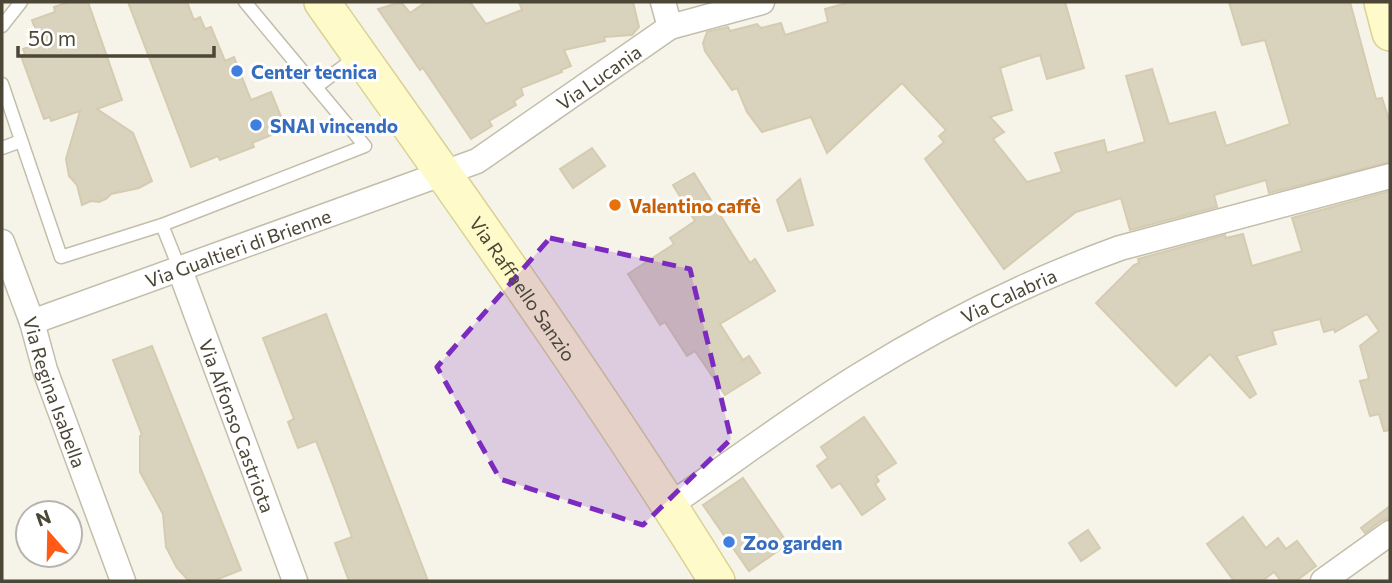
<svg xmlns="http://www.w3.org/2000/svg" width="1392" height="583" font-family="Commissioner,sans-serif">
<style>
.building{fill:#d9d2bd;stroke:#d5cbb0;stroke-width:2}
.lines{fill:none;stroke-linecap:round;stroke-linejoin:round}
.lane-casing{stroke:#c3beab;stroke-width:15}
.street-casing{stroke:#c3beab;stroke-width:27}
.secondary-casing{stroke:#dad295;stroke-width:38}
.lane{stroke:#fff;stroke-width:12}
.street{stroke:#fff;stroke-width:24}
.secondary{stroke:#fffaca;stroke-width:35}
.marked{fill:#7b2cbf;fill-opacity:0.2;stroke:#7b2cbf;stroke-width:5;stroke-dasharray:14 9;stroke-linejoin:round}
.shop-dot{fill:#3f7fe0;stroke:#fff;stroke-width:2.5}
.food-dot{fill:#e8710a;stroke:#fff;stroke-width:2.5}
.labels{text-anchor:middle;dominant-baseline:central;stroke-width:6;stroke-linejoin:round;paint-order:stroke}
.shop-label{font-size:19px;font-weight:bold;fill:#366cbe;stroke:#fff;text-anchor:start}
.street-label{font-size:19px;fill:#4b4636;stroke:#fff}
.food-label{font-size:19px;font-weight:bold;fill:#c56008;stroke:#fff;text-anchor:start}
</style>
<rect width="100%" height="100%" fill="#f6f4e9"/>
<g class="building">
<path d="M69,2H88L122,100L97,109L133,133L152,181L139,188L111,194L106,199L99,202L91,201L82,205L77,185L69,176L66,159L80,111L51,121L50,117L44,119L21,56L25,54L23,49L40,43L32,20L55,12L54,7Z"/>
<path d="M128,2H187L194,20L200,17L205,29L211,27L225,61L234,57L251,100L271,92L286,129L252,143L254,147L220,160L218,156L191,167Z"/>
<path d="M401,2L410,13L426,2H470L486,24L522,10L519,2H633L639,27L632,35L604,37L605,41L564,50L571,66L561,70L562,72L521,88L523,95L514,101L516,105L489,121L492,126L471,139L423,68L420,70L378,9Z"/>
<path d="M850,2H1065L1084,68L1047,79L1040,55L1000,68L1012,110L990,117L1004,132L993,139L1027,182L1062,172L1055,153L1104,140L1107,153L1145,142L1126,76L1152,69L1169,124L1215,112L1226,146L1290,124L1265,40L1242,45L1229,2H1350L1376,99L1382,98L1390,123V162L1269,193L1266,180L1214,195L1217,207L1130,230L1121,198L1076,212L1004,269L925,159L944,142L939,136L946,130L902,83L827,153L811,117L762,132L747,112L737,88L732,90L705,51L703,43L707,32L728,27L730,31L757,24L761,28L781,23L785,35L828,22L825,9Z"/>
<path d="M592,148L605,166L573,188L560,169Z"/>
<path d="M694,173L750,263L755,259L775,291L720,324L743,360L749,356L760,373L725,395L695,351L687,356L665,322L660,325L628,274L674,244L670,238L695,221L673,185Z"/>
<path d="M800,179L813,225L788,231L777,200Z"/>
<path d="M1390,191V430L1384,431L1379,414L1370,416L1360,381L1369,379L1360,346L1379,331L1367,314L1335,332L1334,329L1324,332L1320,319L1272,331L1276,344L1236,356L1256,394L1250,398L1210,354L1176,386L1096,303L1134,265L1139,263L1138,259L1225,235L1226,238L1243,234L1252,266L1302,251L1292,218Z"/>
<path d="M326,314L404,518L428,581H349L335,543L352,537L333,485L316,441L298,448L288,422L294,419L263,338Z"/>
<path d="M152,346L241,570L213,581H189L177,568L166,547L163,514L140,472V436L142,435L113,360Z"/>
<path d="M864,417L896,463L876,476L879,481L875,484L885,499L862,515L840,483L832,488L817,466L828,458L821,447Z"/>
<path d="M743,478L788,544L749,571L703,505Z"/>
<path d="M1390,506V518L1381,521L1365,533L1361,528Z"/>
<path d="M1243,517L1266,548L1278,538L1286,549L1297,541L1316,566L1296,581H1281L1274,572L1262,581H1234L1207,544Z"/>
<path d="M1088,530L1100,548L1081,561L1069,543Z"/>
</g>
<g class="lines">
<g class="lane-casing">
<g id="lane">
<path d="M2,26L21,2"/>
<path d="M2,84L61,257L162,225L365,146L245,2"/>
<path d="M316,87L356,57"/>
<path d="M2,148L21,141"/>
<path d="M162,225L180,270"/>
</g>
</g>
<g class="street-casing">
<g id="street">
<path d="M663,2L670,27"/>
<path id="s1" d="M2,242L32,322L45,370L123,581"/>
<path id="s2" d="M180,270L295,581"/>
<path id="s3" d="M32,322L477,161L670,27L762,2"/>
<path id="s4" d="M670,505C733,462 795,415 860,375C942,324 1029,281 1120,248L1390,176"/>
<path d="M1323,581L1390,533"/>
</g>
</g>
<g class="secondary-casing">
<g id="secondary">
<path id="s5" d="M322,2C457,193 594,383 717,581"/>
<path d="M1382,2L1390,33"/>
</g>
</g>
<use href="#lane" class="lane"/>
<use href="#street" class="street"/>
<use href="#secondary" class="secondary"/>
</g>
<path class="marked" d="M550,238L690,269L731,439L643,525L500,479L437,367Z"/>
<g class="shop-dot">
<circle cx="237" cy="71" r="7"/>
<circle cx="256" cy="125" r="7"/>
<circle cx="729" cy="542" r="7"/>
</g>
<circle class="food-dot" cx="615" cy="205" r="7"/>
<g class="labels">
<g class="shop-label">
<text x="251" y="71">Center tecnica</text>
<text x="270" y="125">SNAI vincendo</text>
<text x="743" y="542">Zoo garden</text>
</g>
<g class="street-label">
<text stroke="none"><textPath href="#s3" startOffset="621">Via Lucania</textPath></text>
<text stroke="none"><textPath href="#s3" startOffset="219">Via Gualtieri di Brienne</textPath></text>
<text stroke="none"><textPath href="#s5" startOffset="350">Via Raffaello Sanzio</textPath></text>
<text stroke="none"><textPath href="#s4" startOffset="399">Via Calabria</textPath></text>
<text stroke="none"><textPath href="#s1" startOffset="159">Via Regina Isabella</textPath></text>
<text stroke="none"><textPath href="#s2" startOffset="166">Via Alfonso Castriota</textPath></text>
</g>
<g class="food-label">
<text x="629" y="205">Valentino caffè</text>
</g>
</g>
<rect width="1392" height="583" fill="none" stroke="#4b4636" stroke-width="7"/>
<g transform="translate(49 534) rotate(340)"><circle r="33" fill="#ffffff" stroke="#b7b5af" stroke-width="2"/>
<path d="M0-5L12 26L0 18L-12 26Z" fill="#ff5b17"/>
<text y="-10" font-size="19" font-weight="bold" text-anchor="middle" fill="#4b4636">N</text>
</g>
<path d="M18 46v10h196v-10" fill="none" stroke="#4b4636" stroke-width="3.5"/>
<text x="28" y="46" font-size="21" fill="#4b4636" stroke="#ffffff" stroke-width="5" paint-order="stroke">50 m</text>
</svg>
